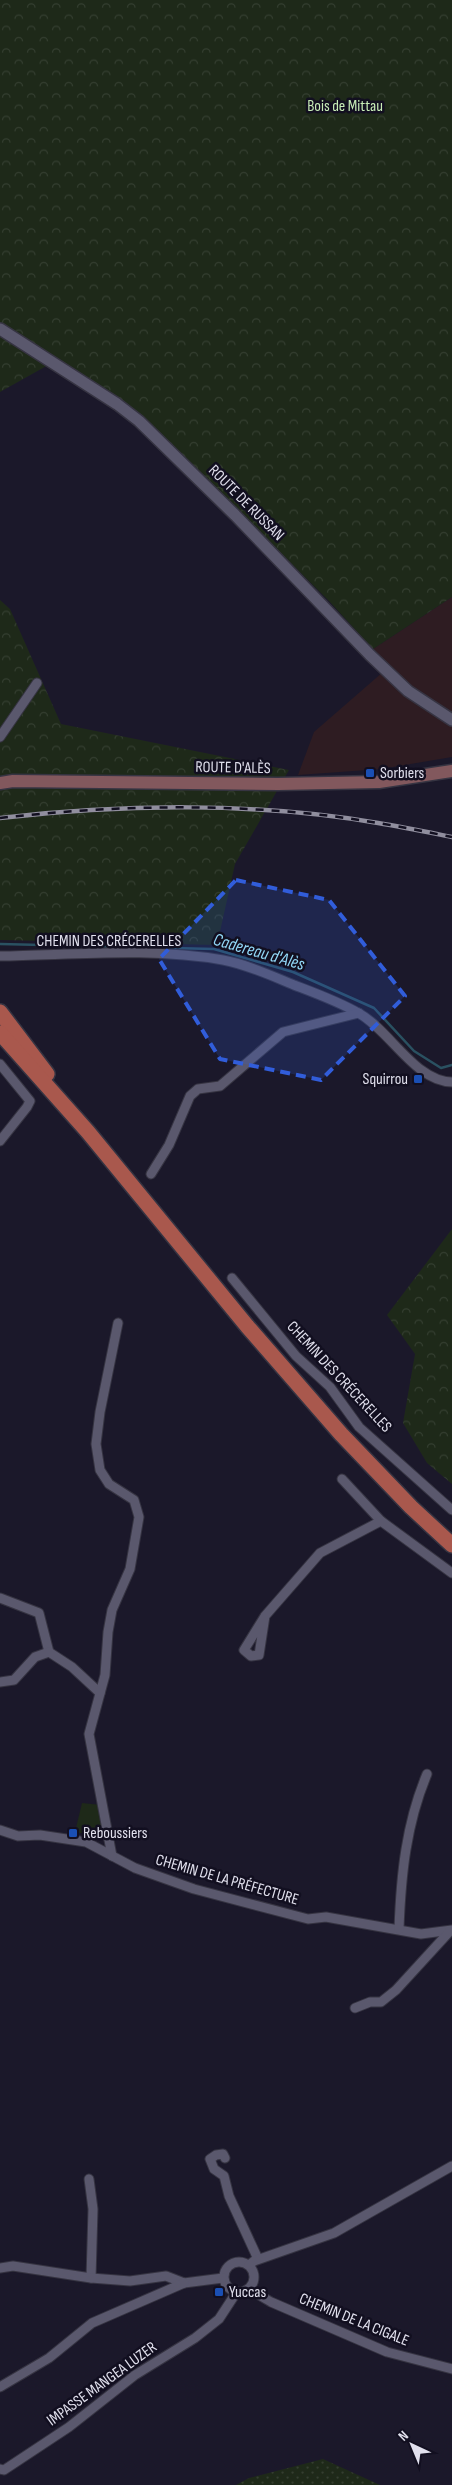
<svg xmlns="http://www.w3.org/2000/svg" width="452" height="2485" font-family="'Sofia Sans Condensed',sans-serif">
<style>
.industrial{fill:#2e1c22}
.grass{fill:url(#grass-dots)}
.forest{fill:url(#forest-crowns)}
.park{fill:#1e2919}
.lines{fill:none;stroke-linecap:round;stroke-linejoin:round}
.stream{stroke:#2a5161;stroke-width:2.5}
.minor-casing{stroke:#363442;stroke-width:11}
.tertiary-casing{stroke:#363442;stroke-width:14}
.secondary-casing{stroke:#363442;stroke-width:15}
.primary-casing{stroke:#363442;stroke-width:18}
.minor{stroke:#5a586d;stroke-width:9}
.tertiary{stroke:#5a586d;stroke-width:11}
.secondary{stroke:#82585d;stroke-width:12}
.primary{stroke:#a9584d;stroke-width:15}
.rail-casing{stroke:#908e9e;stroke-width:4.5}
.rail{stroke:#120f20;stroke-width:2.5;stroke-dasharray:8;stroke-linecap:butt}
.marked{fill:#315dda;fill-opacity:0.2;stroke:#315dda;stroke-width:4;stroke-dasharray:10 6;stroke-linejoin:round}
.transit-dot{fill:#1a4fb4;stroke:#120f20;stroke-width:2}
.labels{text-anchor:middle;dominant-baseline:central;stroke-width:5;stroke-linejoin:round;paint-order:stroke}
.park-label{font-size:16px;fill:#c8edb7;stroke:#120f20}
.street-label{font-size:16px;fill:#e1e0ed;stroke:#120f20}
.poi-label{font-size:16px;fill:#e1e0ed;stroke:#120f20;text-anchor:start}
.water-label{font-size:18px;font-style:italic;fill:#92d8f7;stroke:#120f20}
</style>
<defs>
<pattern id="grass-dots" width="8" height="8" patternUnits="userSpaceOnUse" patternTransform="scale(1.25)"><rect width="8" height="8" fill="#1e2919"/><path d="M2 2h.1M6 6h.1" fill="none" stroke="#343e30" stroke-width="1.8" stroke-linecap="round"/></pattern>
<pattern id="forest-crowns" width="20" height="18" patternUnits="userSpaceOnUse" patternTransform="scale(1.25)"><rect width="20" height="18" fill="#1e2919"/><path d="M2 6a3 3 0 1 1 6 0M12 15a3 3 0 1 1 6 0" fill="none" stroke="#343e30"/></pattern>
</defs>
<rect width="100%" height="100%" fill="#1b182a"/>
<path class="industrial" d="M452,597V757L381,769L298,775L314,732L383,672L373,649Z"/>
<path class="grass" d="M323,2459L380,2485H236L249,2478Z"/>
<g class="forest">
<path d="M0,0H452V597L373,649L329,601L142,415L59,359L0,392Z"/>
<path d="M0,600L10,609L61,724L289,770L235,864L217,945L0,940Z"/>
<path d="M452,1229V1484L427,1463L403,1423L415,1354L387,1315Z"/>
</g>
<path class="park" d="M82,1803L101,1805V1837L75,1832Z"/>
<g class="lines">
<path class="stream" d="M0,944L214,949L293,972L374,1008L414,1051L441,1068L452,1065"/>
<g class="minor-casing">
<g id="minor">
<path d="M0,737L37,683"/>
<path d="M0,956C73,955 150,947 223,960C246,964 272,976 294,985C315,993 340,1002 360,1014C390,1031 416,1082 452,1082"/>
<path d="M0,1064L30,1101L27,1107L0,1141"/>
<path d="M151,1174L169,1145L190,1096L198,1089L220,1086L283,1032L359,1013"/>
<path d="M232,1278L296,1356L330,1387L359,1427L452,1510"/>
<path d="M342,1479L381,1521"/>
<path d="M0,1598L39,1613L49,1652"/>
<path d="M265,1616L259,1655L251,1656L244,1650L265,1616L320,1553L381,1521L452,1573"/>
<path d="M0,1682L14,1680L35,1657L49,1652L72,1667L100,1693"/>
<path d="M0,1830L18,1836L40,1835L86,1842L135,1868L194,1889L308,1919L326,1917L421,1934L452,1930"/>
<path d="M112,1856L89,1734L105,1675L108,1632L112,1610L130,1569L139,1517L134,1500L109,1484L100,1470L96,1444L100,1412L118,1323"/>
<path d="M399,1929C401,1875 406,1824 427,1774"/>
<path d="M355,2008L370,2002H381L396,1990L450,1931"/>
<path d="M225,2158L223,2154L216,2155L210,2159L214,2169L224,2176L229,2196L258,2259"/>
<path d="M89,2179L93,2209L91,2278"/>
<circle cx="239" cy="2277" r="15"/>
<path d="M249,2265L254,2261L334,2233L452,2166"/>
<path d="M0,2268L13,2266L91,2278L130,2281L166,2276L184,2283L223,2278"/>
<path d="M249,2289L271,2302L387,2352L452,2369"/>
<path d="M0,2387L49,2358L92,2323L184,2283"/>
<path d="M0,2469L4,2470L69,2427L135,2375L195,2338L219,2319L236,2293"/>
</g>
</g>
<g class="tertiary-casing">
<path id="tertiary" d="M0,329L117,404L139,421L235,515L370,655L408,691L452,720"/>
</g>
<g class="secondary-casing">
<path id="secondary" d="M0,783L13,781L278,784L379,782L452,771"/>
</g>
<g class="primary-casing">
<g id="primary">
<path d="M0,1012L47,1074"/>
<path d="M0,1033L88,1132L247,1326L341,1434L411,1507L452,1545"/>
</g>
</g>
<use href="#minor" class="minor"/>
<use href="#tertiary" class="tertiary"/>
<use href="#secondary" class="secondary"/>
<use href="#primary" class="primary"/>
<g class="rail-casing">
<path id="rail" d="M0,818C121,804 257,802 378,823C403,827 427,832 452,837"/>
</g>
<use href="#rail" class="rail"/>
</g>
<path class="marked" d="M236,880L329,900L405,996L321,1080L220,1059L159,959Z"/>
<g class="transit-dot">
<rect x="365" y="768" width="10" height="10" rx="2.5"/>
<rect x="413" y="1074" width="10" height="10" rx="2.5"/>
<rect x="68" y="1828" width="10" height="10" rx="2.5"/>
<rect x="214" y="2287" width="10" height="10" rx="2.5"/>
</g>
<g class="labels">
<g class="park-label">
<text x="345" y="106">Bois de Mittau</text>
</g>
<g class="street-label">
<text transform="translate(246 503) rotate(45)">ROUTE DE RUSSAN</text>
<text transform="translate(233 768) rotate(1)">ROUTE D'ALÈS</text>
<text x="109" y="941">CHEMIN DES CRÉCERELLES</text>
<text transform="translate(339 1377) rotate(47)">CHEMIN DES CRÉCERELLES</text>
<text transform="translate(227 1880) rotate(16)">CHEMIN DE LA PRÉFECTURE</text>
<text transform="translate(354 2320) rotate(22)">CHEMIN DE LA CIGALE</text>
<text transform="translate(102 2384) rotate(-36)">IMPASSE MANGEA LUZER</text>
</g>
<g class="poi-label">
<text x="380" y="773">Sorbiers</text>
<text x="408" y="1079" text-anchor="end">Squirrou</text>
<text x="83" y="1833">Reboussiers</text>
<text x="229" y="2292">Yuccas</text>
</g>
<g class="water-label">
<text transform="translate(259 952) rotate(16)">Cadereau d'Alès</text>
</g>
</g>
<g transform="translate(412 2445) rotate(316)" stroke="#120f20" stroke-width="4" paint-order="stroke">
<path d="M0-4L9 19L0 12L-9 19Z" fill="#e1e0ed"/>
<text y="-8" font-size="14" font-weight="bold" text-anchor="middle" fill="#e1e0ed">N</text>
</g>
</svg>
